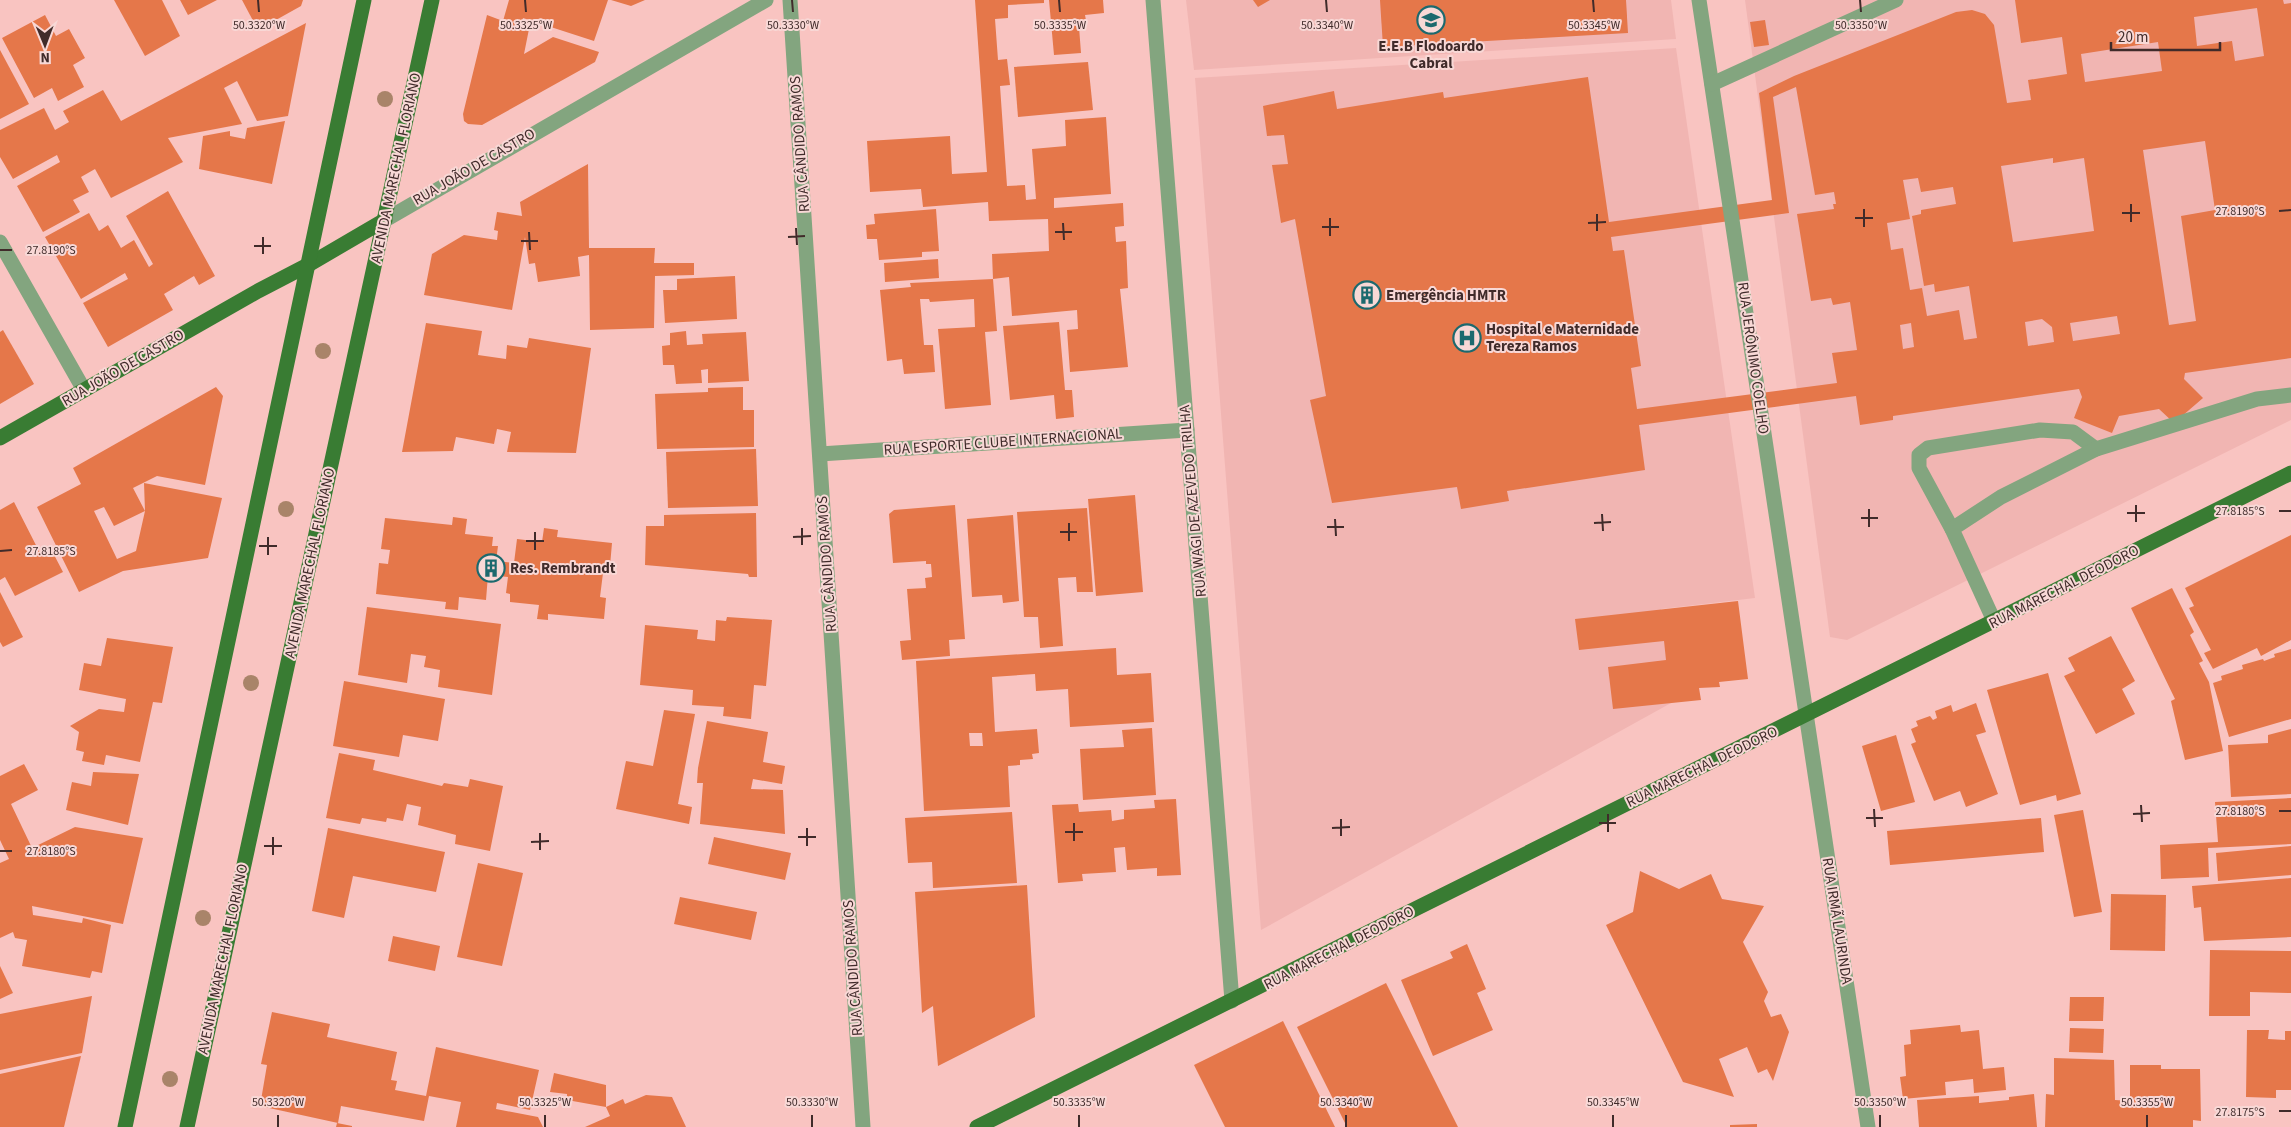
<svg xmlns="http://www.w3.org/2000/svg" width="2291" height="1127" font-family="'Source Sans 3',sans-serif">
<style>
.built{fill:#f1b5b2}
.building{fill:#e5774a;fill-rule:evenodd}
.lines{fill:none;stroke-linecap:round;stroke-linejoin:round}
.minor{stroke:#83a57f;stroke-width:15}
.major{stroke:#397c33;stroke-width:15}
.tree{fill:#a98469}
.ticks{fill:none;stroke:#402b2a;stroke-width:2}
.labels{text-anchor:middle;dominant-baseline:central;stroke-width:4;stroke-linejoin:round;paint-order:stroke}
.poi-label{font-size:15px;font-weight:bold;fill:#402b2a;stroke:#f8d8d6;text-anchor:start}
.street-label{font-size:15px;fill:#402b2a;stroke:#f8d8d6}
.ticks-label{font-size:12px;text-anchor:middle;fill:#402b2a;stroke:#f8d8d6;stroke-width:4;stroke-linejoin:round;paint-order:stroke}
</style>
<rect width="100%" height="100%" fill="#f9c4c1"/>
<g class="built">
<path d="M1186,0H1671L1676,39L1194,70Z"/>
<path d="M1745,0H2291V420L1847,640L1830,637Z"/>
<path d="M1676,48L1755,598L1661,609L1671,703L1261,930L1195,78Z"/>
</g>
<g class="building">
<path d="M114,0H162L180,36L145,56Z"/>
<path d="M180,0H217L188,15Z"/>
<path d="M242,0H303L301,6L258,30Z"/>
<path d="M509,0H608L594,41L523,18L521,26L529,29L524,54L553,37L599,52L595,62L482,125L468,124L464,121L463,114L487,15L503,21Z"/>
<path d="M611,0H645L631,6Z"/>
<path d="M975,0H1044V3L1008,5V18L995,19L998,60L1007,59L1010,85L1000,86L1007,186L1025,185L1026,200L1036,199L1032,149L1066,146L1065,120L1106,117L1111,194L1054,198V208L1123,203L1124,226L1115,227L1116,242L1126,241L1128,288L1120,289L1128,367L1070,372L1067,330L1078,329L1077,310L1012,316L1009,277L993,279L992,254L1049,251L1048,219L989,221L988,202L923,207L921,189L870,192L867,141L950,136L952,174L987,172Z"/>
<path d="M1049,0H1103L1104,13L1085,15L1087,26L1079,27L1081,53L1054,55Z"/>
<path d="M1253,0H1270L1258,7Z"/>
<path d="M1380,0H1626L1628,33L1383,47Z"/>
<path d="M2015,0H2283L2284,4L2291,3V358L2185,373L2184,379L2203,398L2174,423L2159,409L2119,416L2112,433L2074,418L2082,397L2079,389L1893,416V420L1860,425L1856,396L1639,425L1645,470L1507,491L1509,501L1461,509L1457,487L1332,503L1310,400L1326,396L1295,219L1281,223L1272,165L1288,164L1284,135L1267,136L1263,106L1334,91L1337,109L1443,92L1444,98L1588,77L1609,222L1772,200L1759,93L1794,76L1956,12L1972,10L1985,14L1994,25L2007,103L2031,100L2028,80L2067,74L2062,37L2021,43ZM2257,8L2264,56L2235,61L2232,41L2197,46L2194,17ZM2158,42L2162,71L2085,82L2081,54ZM1796,87L1815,195L1834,192L1836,204H1833L1834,209L1797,214L1811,301L1831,298L1833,305L1850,302L1857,350L1832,353L1837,383L1637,409L1631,368L1641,366L1624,250L1613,251L1611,237L1789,213L1773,97ZM2205,141L2215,210L2181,216L2196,321L2169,325L2143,150ZM2053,158V163L2084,158L2094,231L2013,242L2001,166ZM1918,178L1921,192L1953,187L1956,204L1921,210V214L1912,216L1924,286L1934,284L1935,292L1969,286L1977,338L1964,340L1959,310L1927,316L1922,288L1910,290L1903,248L1891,250L1887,223L1910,219L1903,180ZM2117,316L2120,334L2073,341L2070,323ZM2042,319L2052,327L2054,342L2028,346L2025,322ZM1911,323L1914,347L1903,349L1900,325Z"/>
<path d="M45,15L56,36L69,29L85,58L73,65L84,87L58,101L52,88L34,98L2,38Z"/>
<path d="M1765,20L1769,45L1754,47L1750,22Z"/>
<path d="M306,23L288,116L257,121L237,81L224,88L242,124L168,138L183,162L111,198L95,169L81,177L89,192L73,200L80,212L43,232L17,186L60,162L57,155L13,179L0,157V130L44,108L55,130L69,122L63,111L103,90L121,121Z"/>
<path d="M0,50L29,104L0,119Z"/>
<path d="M1088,62L1093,110L1018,117L1014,67Z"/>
<path d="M285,121L272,184L199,169L203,136L230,131V136L245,139L247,128Z"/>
<path d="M588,164L589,248H655L654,263H694V275L655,276L654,328L590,330L589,255L578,257L580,276L538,282L535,263L529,264L525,237L512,310L424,295L432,254L464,235L497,240L498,231L494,230L497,212L522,216L520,202Z"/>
<path d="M168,191L215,276L199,285L194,276L164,294L173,310L108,347L83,303L128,279L125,273L81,299L45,237L89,213L99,231L108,225L121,248L134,240L149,267L153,264L126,216Z"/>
<path d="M936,209L939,251L922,252V257L879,260L877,239H867L866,225L875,224L874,214Z"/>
<path d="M938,259L939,278L885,282L884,263Z"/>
<path d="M735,276L737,319L665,323L663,290H677V279Z"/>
<path d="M993,279L997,331L985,332L991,405L945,409L938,329L975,327L974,299L930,302L929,299H920L924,345H933L935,372L904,374L902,359L887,361L880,290L911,287L910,283Z"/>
<path d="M1059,322L1065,390H1072L1074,417L1056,419L1054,395L1010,400L1003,326Z"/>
<path d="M426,323L482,331L478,355L506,359L507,345L527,348L529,338L591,348L576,453L507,452L511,432L497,429L494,444L456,437L453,451L402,452Z"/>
<path d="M3,330L34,384L0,404V332Z"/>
<path d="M686,331L687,345L703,344L702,334L746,332L749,381L708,383V369L701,370L702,383L676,384L674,365H663L662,346L670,345V333Z"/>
<path d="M216,387L223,396L205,485L157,476L133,488L145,511L144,483L222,498L208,558L123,571L79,592L37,507L81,484L73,468ZM104,507L114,526L145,511L136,551L117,559L94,511Z"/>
<path d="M743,387V410H754V447L657,449L655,394L708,392V388Z"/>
<path d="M756,449L758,506L668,508L666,452Z"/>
<path d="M1135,495L1143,592L1096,596L1088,499Z"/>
<path d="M14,502L41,555L51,549L63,572L15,596L5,577L0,580V510Z"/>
<path d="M955,505L965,639L949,640L950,656L902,660L900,641L911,640L907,589L926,588L925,578L932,577L931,564H926V561L893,563L889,514L894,510Z"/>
<path d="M1087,508L1093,592H1077L1076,577L1058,578L1063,646L1040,648L1038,617H1024L1017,512Z"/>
<path d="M756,513L757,577H749L748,574L645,565L646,526H664V515Z"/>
<path d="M1013,515L1019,601L1003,603L1002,595L972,597L967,519Z"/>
<path d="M453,517L467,519L465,534L493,537L492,546H498L496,561L514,563L517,539L542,542L544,528L558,530L557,537L612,543L610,566L604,565L600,597L606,598L604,619L548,614V620L537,619L539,605L510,602V594L506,593L508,577L488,575L486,600L459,597L458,610L445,609L446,602L376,594L379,563L388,564L390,550L381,549L385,518L452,525Z"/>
<path d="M2291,535V640L2261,656L2257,648L2213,669L2204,653L2211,650L2189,608L2194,606L2185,588Z"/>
<path d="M2172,588L2194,632L2190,635L2203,661L2199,663L2209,682L2223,751L2185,760L2171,701L2175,699L2131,608Z"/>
<path d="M0,592L23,637L3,647L0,642Z"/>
<path d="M1738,601L1748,679L1719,682L1720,687L1699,688L1701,700L1613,709L1608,667L1666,660L1664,641L1579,650L1575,619Z"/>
<path d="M367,607L501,624L492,695L438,687L440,670L424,667L426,656L411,654L407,683L358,675Z"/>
<path d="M727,617L772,620L766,686L754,685L751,719L723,716L724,707L692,705L693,690L640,685L645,625L698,630L697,639L715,641L716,620L726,621Z"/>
<path d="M2111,636L2135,681L2122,689L2135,714L2096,734L2064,676L2075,671L2068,658Z"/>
<path d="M107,638L173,647L162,703L153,702L140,762L106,755L104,765L82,761L84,752L76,750L79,732L70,726L99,709L124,712L126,699L79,690L84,663L101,666Z"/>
<path d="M1116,648L1117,675L1151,673L1154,722L1070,727L1068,689L1036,691L1035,674L992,677L995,732L1037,729L1039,753L1032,754L1033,759L1020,760V765L1008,766L1010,807L924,811L916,661ZM969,733H982L983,746H970Z"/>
<path d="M2291,649V719L2229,737L2213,683L2222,680L2221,676L2243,669L2242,665L2263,659L2264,661L2275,657L2274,654Z"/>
<path d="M2048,673L2081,794L2057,801L2056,795L2020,805L1987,690Z"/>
<path d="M344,681L445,699L438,741L403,735L399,757L333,746Z"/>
<path d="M1976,703L1986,732L1976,735L1998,794L1966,807L1960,791L1934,801L1911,744L1916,742L1911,729L1918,726L1916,721L1930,716L1933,720L1937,718L1935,711L1951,705L1953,712Z"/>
<path d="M664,710L695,714L678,804L692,807L689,824L616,809L626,761L653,766Z"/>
<path d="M707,721L768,732L763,762L785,766L782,784L753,779L751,789L783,790L785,834L700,824L703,783H697L698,768Z"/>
<path d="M1152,728L1156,795L1083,800L1080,749L1124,747L1122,730Z"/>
<path d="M2291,729V794L2231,797L2228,745L2268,743V735Z"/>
<path d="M1896,735L1915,802L1881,811L1862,746Z"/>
<path d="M339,753L375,760L373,770L442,786L444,783L468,787L470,779L503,786L490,851L455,844L456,835L418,825L421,807L407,804L403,821L387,818L386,822L362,818L360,824L326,818Z"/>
<path d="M24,764L38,790L11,804L32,848L75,827L143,838L123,924L32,906L33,915L82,923L83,918L111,925L102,973L92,971L90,978L22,966L27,940L15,938L13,932L0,938V863L9,859L0,840V776Z"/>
<path d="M93,772L139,774L128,825L66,810L72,782L91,786Z"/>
<path d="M2291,798V844L2208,848L2209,877L2161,879L2160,845L2218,842L2215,802Z"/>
<path d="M1176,799L1181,875L1157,876V868L1127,870L1125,847L1114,848L1116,872L1082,874L1083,881L1058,883L1052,805L1078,804L1079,812L1111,810L1112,821L1124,819V810L1155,808L1154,800Z"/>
<path d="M2083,810L2102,912L2074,917L2054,815Z"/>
<path d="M1012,812L1017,883L933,888L932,862L908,863L905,818Z"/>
<path d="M2041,818L2044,852L1890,865L1887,831Z"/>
<path d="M328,828L445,852L436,892L353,876L344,918L312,911Z"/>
<path d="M714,837L791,853L785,880L708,864Z"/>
<path d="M2291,846V875L2218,881L2216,853Z"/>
<path d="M478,863L523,873L502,966L457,957Z"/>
<path d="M1640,871L1679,889L1711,874L1722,899L1764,906L1743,942L1768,992L1764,1001L1771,1017L1781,1014L1789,1032L1773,1081L1767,1069L1758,1073L1747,1047L1719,1059L1734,1097L1683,1082L1606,925L1633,912Z"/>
<path d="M2291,878V937L2204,941L2201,907L2194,908L2192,886Z"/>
<path d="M1027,885L1035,1017L938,1066L933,1006L922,1013L915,892Z"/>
<path d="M2111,894L2166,895L2165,951L2110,950Z"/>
<path d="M680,897L757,912L751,940L674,924Z"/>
<path d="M393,936L440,946L435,971L388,961Z"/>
<path d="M1467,944L1486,989L1477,993L1493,1030L1433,1056L1401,980L1453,958L1450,952Z"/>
<path d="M2210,950L2291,951V993L2250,992V1016H2209Z"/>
<path d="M0,966L13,993L0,999Z"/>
<path d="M1386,983L1458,1127H1347L1297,1027Z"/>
<path d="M92,996L82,1053L0,1070V1014Z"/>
<path d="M2070,997H2104L2103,1021H2069Z"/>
<path d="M272,1012L330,1024L327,1037L397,1052L391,1080L397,1081L395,1090L426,1096L436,1047L539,1070L530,1110L497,1103L496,1109L538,1117L543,1127H456L461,1102L429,1096L424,1121L341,1106L338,1123L260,1106L267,1065L261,1064Z"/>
<path d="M1283,1021L1335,1127H1225L1194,1065Z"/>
<path d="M1960,1025L1961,1032L1979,1030L1983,1069L2004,1067L2006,1090L1974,1093L1973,1079L1945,1082L1946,1095L1903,1099L1900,1077L1906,1076L1904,1045L1911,1044L1910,1030Z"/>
<path d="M2070,1028L2104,1029L2103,1053L2069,1052Z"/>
<path d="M2247,1030H2269L2268,1039L2285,1040V1031H2291V1090H2276V1098L2246,1097Z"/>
<path d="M81,1056L64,1127H0V1074Z"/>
<path d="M2054,1058L2114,1060L2115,1100L2130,1101V1065H2161V1069H2200L2201,1121L2193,1120V1127H2045L2046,1094L2054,1095Z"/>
<path d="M554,1073L606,1085V1107L567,1100V1094L550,1092Z"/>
<path d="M2034,1094L2037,1127H1919L1917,1100L1979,1096V1103L2009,1100V1097Z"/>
<path d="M646,1095L672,1097L686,1127H585L610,1116L606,1107L623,1099L625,1104Z"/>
<path d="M337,1123L352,1126V1127H336Z"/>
<path d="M1757,1124V1127H1730V1125Z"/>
</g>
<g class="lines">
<g class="minor">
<path d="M790,0L863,1127"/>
<path d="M1153,0L1232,1001"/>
<path d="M1699,0L1868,1127"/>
<path d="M1712,84L1896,0"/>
<path d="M385,220L766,0"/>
<path d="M0,242L84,390"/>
<path d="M820,454L1187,430"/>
<path d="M1952,529L1919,468V455L1928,448L2040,430L2073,432L2096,449"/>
<path d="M1994,621L1952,529L2001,497L2096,449L2257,399L2291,395"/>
</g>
<g class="major">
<path d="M0,438L258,291L308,265L385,220"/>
<path d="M125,1127L364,0"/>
<path d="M187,1127L432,0"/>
<path d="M977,1127L2291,473"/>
</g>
</g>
<g class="tree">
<circle cx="385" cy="99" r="8"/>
<circle cx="323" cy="351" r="8"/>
<circle cx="286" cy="509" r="8"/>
<circle cx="251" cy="683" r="8"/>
<circle cx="203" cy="918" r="8"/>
<circle cx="170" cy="1079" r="8"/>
</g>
<path class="ticks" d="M258,0L259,12M525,0L526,12M792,0L793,12M1059,0L1060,12M1326,0L1327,12M1593,0L1594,12M1860,0L1861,12M2131,204V222M1864,209V227M2279,211L2291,210M2122,213H2140M1597,214V231M1330,218V236M1855,218H1873M1063,223L1064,240M1588,223L1606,222M1322,227H1339M796,228L797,245M529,232L530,250M1055,232H1072M263,237V254M788,237L805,236M521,241H538M254,246H271M0,250H12M2136,505V522M1869,509V527M2279,511H2291M2127,513H2145M1602,514L1603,531M1861,518H1878M1335,519L1336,536M1069,523V541M1594,523L1611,522M1327,527H1344M802,528V545M535,532V550M1060,532H1077M268,537V555M793,537L811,536M526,541H544M259,546H277M0,551L12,550M2141,805L2142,822M1874,809L1875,827M2279,811H2291M1608,814V832M2133,814L2150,813M1866,818H1883M1341,819V836M1074,823V841M1599,823H1616M807,828V846M1332,828L1350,827M1065,832H1083M540,833V850M273,837V855M798,837H816M531,842L549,841M264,846H282M0,851H12M2279,1111H2291M278,1115V1127M545,1115V1127M812,1115V1127M1079,1115V1127M1346,1115V1127M1613,1115V1127M1880,1115V1127M2147,1115V1127"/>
<defs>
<g id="school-ring" transform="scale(1.4375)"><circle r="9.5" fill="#f8d8d6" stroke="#1c696e" stroke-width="1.5"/><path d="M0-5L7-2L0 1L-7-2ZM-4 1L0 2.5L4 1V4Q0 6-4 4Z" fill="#1c696e"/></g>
<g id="building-ring" transform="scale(1.4375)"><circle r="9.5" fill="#f8d8d6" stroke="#1c696e" stroke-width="1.5"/><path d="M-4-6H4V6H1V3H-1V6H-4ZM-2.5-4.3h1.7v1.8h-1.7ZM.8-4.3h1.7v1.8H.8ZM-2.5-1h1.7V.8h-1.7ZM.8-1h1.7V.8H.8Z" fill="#1c696e"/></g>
<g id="hospital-ring" transform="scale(1.4375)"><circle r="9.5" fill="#f8d8d6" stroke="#1c696e" stroke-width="1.5"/><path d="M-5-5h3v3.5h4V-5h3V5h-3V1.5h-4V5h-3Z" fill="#1c696e"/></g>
</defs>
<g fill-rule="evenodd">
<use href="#school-ring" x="1431" y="20"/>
<use href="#building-ring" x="1367" y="295"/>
<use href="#hospital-ring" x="1467" y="338"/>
<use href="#building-ring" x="491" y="568"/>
</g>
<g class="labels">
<g class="poi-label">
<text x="1431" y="46" text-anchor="middle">E.E.B Flodoardo<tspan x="1431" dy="17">Cabral</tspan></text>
<text x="1386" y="295">Emergência HMTR</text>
<text x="1486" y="329">Hospital e Maternidade<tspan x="1486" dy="17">Tereza Ramos</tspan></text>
<text x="510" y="568">Res. Rembrandt</text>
</g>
<g class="street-label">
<text transform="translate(800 144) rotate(-94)">RUA CÂNDIDO RAMOS</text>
<text transform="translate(474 167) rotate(-30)">RUA JOÃO DE CASTRO</text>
<text transform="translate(396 168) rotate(-78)">AVENIDA MARECHAL FLORIANO</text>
<text transform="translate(1753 358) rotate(82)">RUA JERÔNIMO COELHO</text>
<text transform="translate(123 368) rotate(-30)">RUA JOÃO DE CASTRO</text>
<text transform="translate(1003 442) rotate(-4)">RUA ESPORTE CLUBE INTERNACIONAL</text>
<text transform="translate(1193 501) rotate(-95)">RUA WAGI DE AZEVEDO TRILHA</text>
<text transform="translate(310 563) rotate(-78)">AVENIDA MARECHAL FLORIANO</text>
<text transform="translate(827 564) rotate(-94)">RUA CÂNDIDO RAMOS</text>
<text transform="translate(2064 587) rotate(-27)">RUA MARECHAL DEODORO</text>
<text transform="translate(1702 767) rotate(-26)">RUA MARECHAL DEODORO</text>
<text transform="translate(1837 921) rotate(81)">RUA IRMÃ LAURINDA</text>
<text transform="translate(1339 948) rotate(-27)">RUA MARECHAL DEODORO</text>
<text transform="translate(223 959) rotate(-78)">AVENIDA MARECHAL FLORIANO</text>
<text transform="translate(853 968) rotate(-94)">RUA CÂNDIDO RAMOS</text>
</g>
</g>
<g class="ticks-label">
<text x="259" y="29">50.3320°W</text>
<text x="526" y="29">50.3325°W</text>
<text x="793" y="29">50.3330°W</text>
<text x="1060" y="29">50.3335°W</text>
<text x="1327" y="29">50.3340°W</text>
<text x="1594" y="29">50.3345°W</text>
<text x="1861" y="29">50.3350°W</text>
<text x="2240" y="215">27.8190°S</text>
<text x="51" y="254">27.8190°S</text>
<text x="2240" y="515">27.8185°S</text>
<text x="51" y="555">27.8185°S</text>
<text x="2240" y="815">27.8180°S</text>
<text x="51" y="855">27.8180°S</text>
<text x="278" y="1106">50.3320°W</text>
<text x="545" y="1106">50.3325°W</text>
<text x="812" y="1106">50.3330°W</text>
<text x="1079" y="1106">50.3335°W</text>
<text x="1346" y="1106">50.3340°W</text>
<text x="1613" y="1106">50.3345°W</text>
<text x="1880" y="1106">50.3350°W</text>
<text x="2147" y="1106">50.3355°W</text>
<text x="2240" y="1116">27.8175°S</text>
</g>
<g transform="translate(45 45) rotate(179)" stroke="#f8d8d6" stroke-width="4" paint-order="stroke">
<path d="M0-4L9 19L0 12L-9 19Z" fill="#402b2a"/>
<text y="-8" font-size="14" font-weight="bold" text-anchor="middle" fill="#402b2a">N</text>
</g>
<path d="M2111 42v8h109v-8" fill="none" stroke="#402b2a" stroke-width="2.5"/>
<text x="2118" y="42" font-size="15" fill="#402b2a" stroke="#f8d8d6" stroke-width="4" paint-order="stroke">20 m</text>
</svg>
